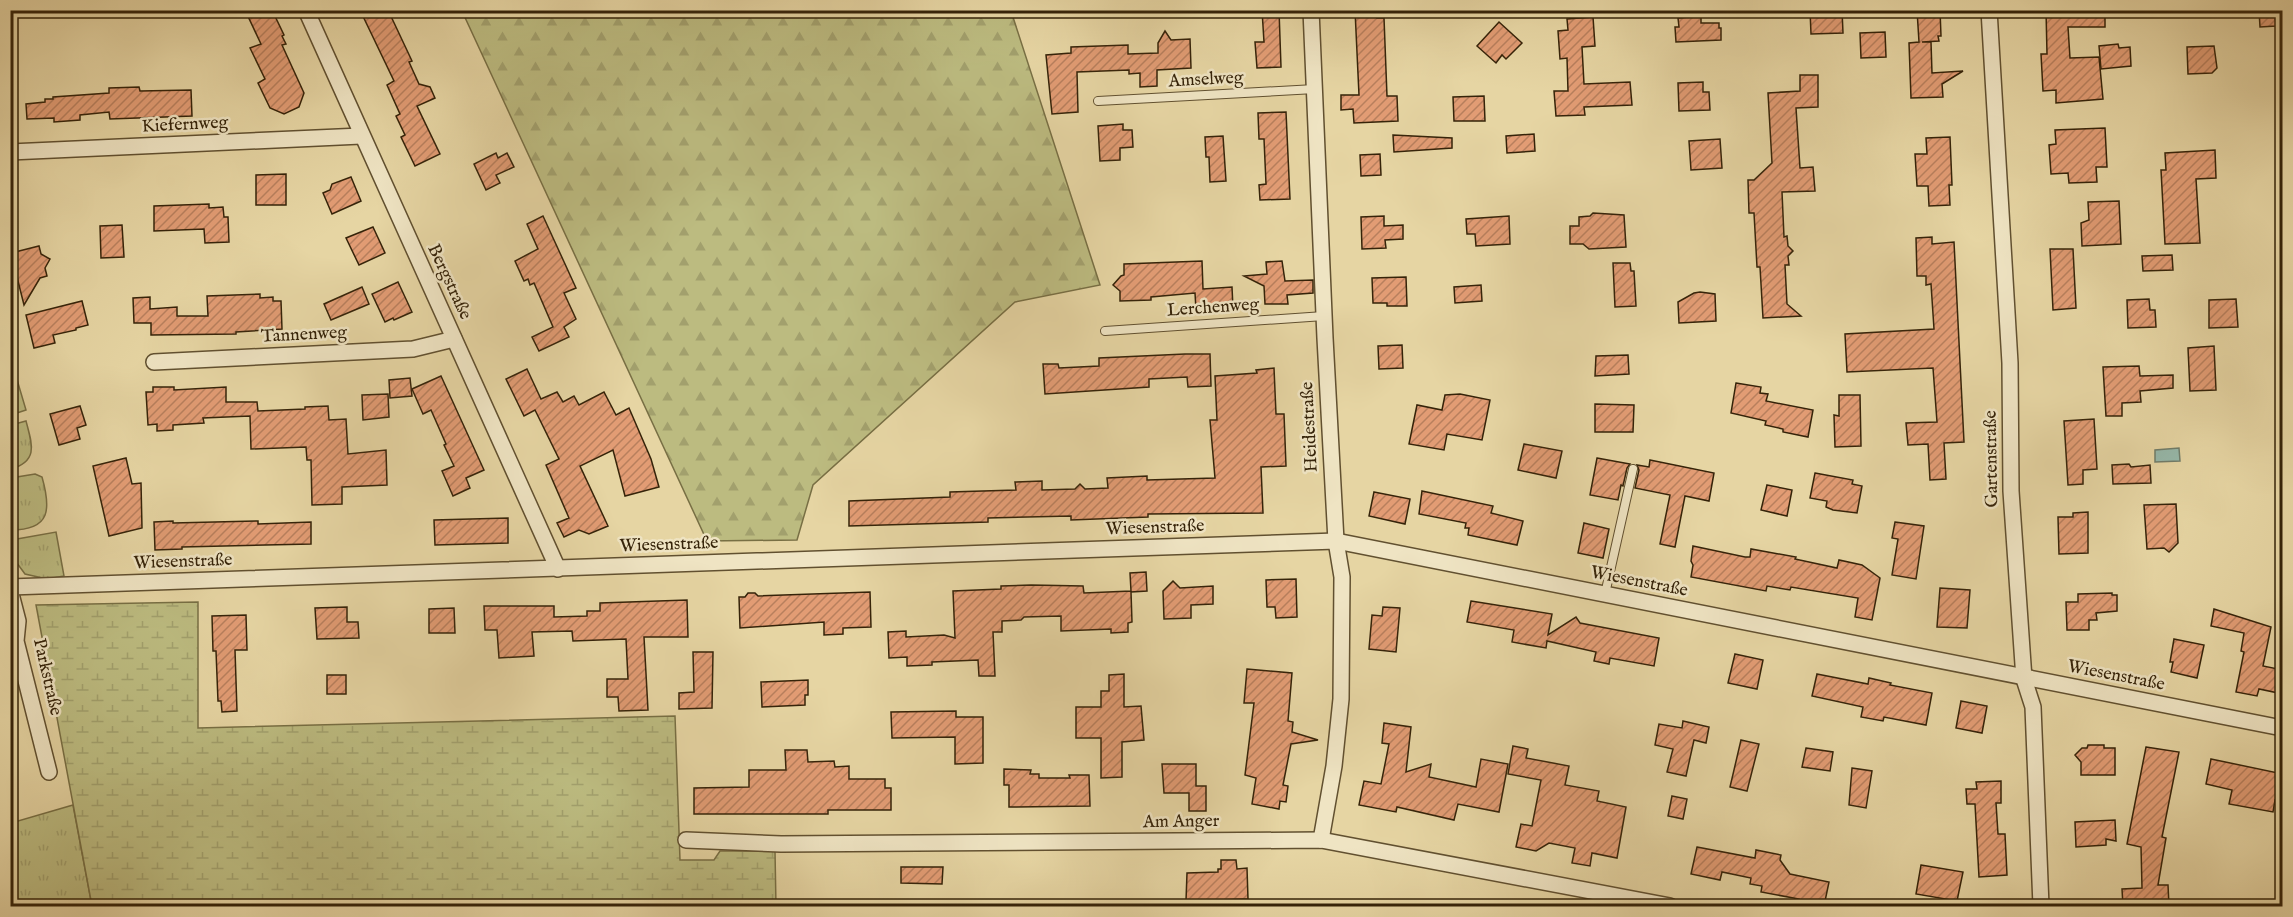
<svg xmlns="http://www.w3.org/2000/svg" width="2293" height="917" font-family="'IM FELL English',serif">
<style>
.grass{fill:url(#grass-tufts);stroke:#786f44;stroke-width:1.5}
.forest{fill:url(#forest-firs);stroke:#786f44;stroke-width:1.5}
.wetland{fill:url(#wetland-marsh);stroke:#786f44;stroke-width:1.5}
.water{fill:#96b8aa;stroke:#6f7c6a;stroke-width:1.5}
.building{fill:url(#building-hatch);stroke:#352309;stroke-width:1.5}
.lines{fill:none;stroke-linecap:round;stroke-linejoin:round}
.service-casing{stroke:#615030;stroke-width:10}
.minor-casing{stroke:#615030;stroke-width:18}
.service{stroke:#efe4c3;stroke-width:8}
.minor{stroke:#efe4c3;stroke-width:15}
.labels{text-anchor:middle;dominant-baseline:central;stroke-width:5;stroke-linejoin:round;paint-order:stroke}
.street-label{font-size:18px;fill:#352309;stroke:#efe4c3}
</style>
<defs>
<pattern id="grass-tufts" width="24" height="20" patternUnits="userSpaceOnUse" patternTransform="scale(1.5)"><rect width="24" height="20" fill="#bcbb80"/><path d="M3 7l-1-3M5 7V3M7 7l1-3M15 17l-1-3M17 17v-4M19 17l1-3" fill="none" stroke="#a2a06d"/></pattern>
<pattern id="forest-firs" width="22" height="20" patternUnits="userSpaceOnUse" patternTransform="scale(1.5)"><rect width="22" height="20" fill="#bcbb80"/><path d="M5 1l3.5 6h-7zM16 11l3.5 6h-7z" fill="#a2a06d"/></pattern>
<pattern id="wetland-marsh" width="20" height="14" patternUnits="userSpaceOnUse" patternTransform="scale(1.5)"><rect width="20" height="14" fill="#bcbb80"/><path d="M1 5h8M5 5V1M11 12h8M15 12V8" fill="none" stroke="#a2a06d"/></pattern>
<pattern id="building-hatch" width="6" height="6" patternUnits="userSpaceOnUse" patternTransform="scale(1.5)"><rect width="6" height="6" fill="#e29c74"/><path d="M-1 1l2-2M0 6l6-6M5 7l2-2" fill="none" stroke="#b87f5d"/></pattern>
</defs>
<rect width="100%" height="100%" fill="#e6d5a3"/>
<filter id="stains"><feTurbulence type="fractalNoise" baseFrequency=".00333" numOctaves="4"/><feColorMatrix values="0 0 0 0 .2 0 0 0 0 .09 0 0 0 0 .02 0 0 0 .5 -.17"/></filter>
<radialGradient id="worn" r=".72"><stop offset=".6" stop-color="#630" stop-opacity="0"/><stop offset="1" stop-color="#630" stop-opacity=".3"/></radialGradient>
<g class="grass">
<path d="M10,356L26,410L11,415H10Z"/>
<path d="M26,421C32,444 39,461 11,469V425Z"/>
<path d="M35,474L42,477C51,509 51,530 11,530V478Z"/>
<path d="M56,532L64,576L47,579L25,574L11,555L10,543L17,539Z"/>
<path d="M73,805L92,906H11V823Z"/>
</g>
<path class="forest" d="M462,11H1011L1100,285L1015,302L813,485L797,540L707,541Z"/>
<path class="wetland" d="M198,602V728L675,716L680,860H714L720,851H775L776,906H92L36,605Z"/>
<path class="water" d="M2179,448L2180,461L2155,462V450Z"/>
<g class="building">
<path d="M245,10H272L284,35L282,36L286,44L282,45L304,93L299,107L284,114L270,108L258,83L265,79L250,48L261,44Z"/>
<path d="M360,10H388L412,61L409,62L419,84L430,87L435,98L417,106L440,154L415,166L401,137L405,135L396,116L400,114L387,85L394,81Z"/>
<path d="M1262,10H1279L1281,67L1257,68L1255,42H1264Z"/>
<path d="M1355,10H1376L1377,18H1384L1387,96H1397L1398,121L1354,123L1353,109L1341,110V95H1359Z"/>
<path d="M1810,10H1842L1843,33L1811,34Z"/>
<path d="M1917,10H1940L1941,36H1938L1939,41L1922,42H1931L1932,73L1963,71L1942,84L1943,97L1911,98L1909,43L1919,42Z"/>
<path d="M2046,10L2105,11V27H2068L2070,58L2099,57L2103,99L2056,103V90L2043,91L2041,54H2047Z"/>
<path d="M2259,10H2275L2276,26L2260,27Z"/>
<path d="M1701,16V23H1719V28H1721V40L1676,42L1675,27H1679L1678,18Z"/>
<path d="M1593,17L1595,46L1582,47L1584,84L1630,82L1632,105L1584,107L1585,115L1556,116L1554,91H1568L1567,58L1560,59L1558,31L1568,30L1567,19Z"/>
<path d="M1499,22L1522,43L1506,59L1502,55L1496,63L1477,46Z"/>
<path d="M1165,31L1171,40L1190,39L1191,68L1157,70V86L1140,87V73L1129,74V70L1077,72L1078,112L1052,114L1046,55L1071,53V47L1128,45V54L1158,53V43Z"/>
<path d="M1885,32L1886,57L1861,58L1860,33Z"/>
<path d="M2118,44L2119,48L2130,47L2131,66L2101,69L2099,46Z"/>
<path d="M2214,46L2217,68L2212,73L2188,74L2187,47Z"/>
<path d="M1800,75H1818V107L1796,108L1800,168L1813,167L1815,191L1782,192L1784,237L1787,236L1788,246L1793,251L1788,256L1789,265H1785L1787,304L1801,316L1763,318L1760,267H1757L1754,213H1749L1748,180H1754L1772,163L1768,93L1800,91Z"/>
<path d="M1703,82V92H1709L1710,110L1679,111L1678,83Z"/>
<path d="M139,87L140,91L191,90L192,116L110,119L109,112L80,115V120L54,122V118L27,119L26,104L45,102V99H53V97L109,93V88Z"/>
<path d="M1484,96L1485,121H1454L1453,97Z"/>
<path d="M1286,112L1290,199L1260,200L1259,185L1266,184L1264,139H1259L1258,113Z"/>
<path d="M1123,124V130H1132L1133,147L1120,148V160L1100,161L1098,126Z"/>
<path d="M2105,128L2107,167H2096L2097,182L2069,183L2068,173L2051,174L2049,145L2056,144L2055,130Z"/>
<path d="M1534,134L1535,151L1507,153L1506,136Z"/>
<path d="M1393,135L1452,138V148L1394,152Z"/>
<path d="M1223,136L1226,181L1210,182L1209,157H1206L1205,137Z"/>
<path d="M1950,137L1952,185H1949L1950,205L1929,206L1928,186H1917L1915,154H1927L1926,138Z"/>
<path d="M1720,139L1722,168L1691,170L1689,141Z"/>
<path d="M2215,150L2216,178L2196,179L2200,243L2165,244L2161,170H2166L2165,153Z"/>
<path d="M496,153L498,158L507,153L514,167L496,175L500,183L486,190L474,164Z"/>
<path d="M1380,154L1381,175L1361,176L1360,155Z"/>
<path d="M286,174V205H256V175Z"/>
<path d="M351,177L361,201L332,214L323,193L330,190L332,184Z"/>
<path d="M2119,201L2121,244L2082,246L2081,223L2089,220L2088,202Z"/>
<path d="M209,204V208L223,207L224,217H228L229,242L205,243L204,229L154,231V206Z"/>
<path d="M1593,213L1624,215L1626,247L1589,249L1583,244H1570V226H1579V217L1590,216Z"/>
<path d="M543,216L576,288L564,293L576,319L564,327L569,337L539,351L532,337L553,327L534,283L530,285L528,279L524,281L515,261L538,249L527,224Z"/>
<path d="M1384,216V226L1403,225V239L1385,240L1386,248L1362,249L1361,217Z"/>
<path d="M1509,216L1510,244L1476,246L1475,234H1467L1466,219Z"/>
<path d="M122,225L124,257L101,258L100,226Z"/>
<path d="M373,227L385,253L359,265L346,238Z"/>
<path d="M1932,237V244L1954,242L1964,442L1944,443L1946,479L1930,480L1928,444L1908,445L1906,423L1937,422L1933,368L1847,372L1845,334L1934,329L1931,284L1926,285V276H1917L1916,238Z"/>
<path d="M39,246L41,254L50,259L45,268L47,276L40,278L24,305L11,253Z"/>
<path d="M2050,249H2073L2076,308L2053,310Z"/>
<path d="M2172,255L2173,270L2143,271L2142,256Z"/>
<path d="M1202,261L1203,289L1232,287L1233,308L1196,310L1195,293L1151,297V300L1120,301V291L1113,285L1121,276L1124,275V264Z"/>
<path d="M1282,261L1285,281L1313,280V293L1287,295L1288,304H1265L1264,286L1244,276L1267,274L1266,262Z"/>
<path d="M1613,263H1630L1631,271H1634L1636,306L1615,307Z"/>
<path d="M1406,277L1407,306H1387V303H1373L1372,278Z"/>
<path d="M398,282L412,312L394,320L393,318L385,322L372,294Z"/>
<path d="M1481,285L1482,301L1455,303L1454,287Z"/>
<path d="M362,287L369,304L331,320L324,304Z"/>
<path d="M1700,292L1715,294L1716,321L1679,323L1678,302L1694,293Z"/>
<path d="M260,294V298L273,297V301H281L282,329L236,332V334L151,335V323H134L133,298L150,297V309L177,307V316H208L207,296Z"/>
<path d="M2149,299L2150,310H2155L2156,327L2128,328L2127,300Z"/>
<path d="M2236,299L2238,327L2209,328V300Z"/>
<path d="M82,301L88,325L76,328V330L53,335L55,343L34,348L26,315Z"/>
<path d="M1402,345L1403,368L1379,369L1378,346Z"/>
<path d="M2214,346L2216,390L2190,391L2188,348Z"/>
<path d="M1185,354H1210L1211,386L1188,387L1187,377L1149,379V387L1045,394L1043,364H1058L1059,368L1099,366V358Z"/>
<path d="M1628,355L1629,374L1595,376L1596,356Z"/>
<path d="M2139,366L2140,376L2173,375V388L2140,391L2141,402L2122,403V416H2106L2103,367Z"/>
<path d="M1274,368L1276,414H1284L1286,466L1261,467L1263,513L1148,514V517L1071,520V516L988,518V522L849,526V501L950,497V492L1016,490L1015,482L1042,481V490L1075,489L1080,484L1085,489L1108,488L1107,478L1147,476V480L1215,478L1210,420H1217L1215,376L1257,373L1256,370Z"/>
<path d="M527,369L541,399L557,392L563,402L574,396L579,405L604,392L616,415L629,408L651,459L659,487L625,496L613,450L580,466L608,526L589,534L579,530L564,537L557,523L569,518L546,465L559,459L535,410L524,416L506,379Z"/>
<path d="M441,376L484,470L466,478L470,488L453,496L442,471L454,466L444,445L446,444L431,410L423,414L412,389Z"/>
<path d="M410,378L412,396L390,398L389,380Z"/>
<path d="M1736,383L1761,387L1760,393L1768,394L1766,401L1813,410L1808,437L1783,432V429L1765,425L1766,421L1731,413Z"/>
<path d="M153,387H174V390L226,387V402H257L258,411L305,409V407L328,406L329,420L346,419L348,454L386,450L387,485L342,487V504L312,505L311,460H307L306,447L251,449L250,416L203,418L204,423L173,425V430L157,431V424L148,425L146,392H153Z"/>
<path d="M388,394L389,417L363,420L362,395Z"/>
<path d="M1460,394L1490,400L1482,440L1447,434L1444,450L1409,444L1417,405L1442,410L1445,395Z"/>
<path d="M1839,395H1860L1861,446L1835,447L1834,415L1839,416Z"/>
<path d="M1595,404L1634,405L1633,432H1595Z"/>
<path d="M80,406L86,425L77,428L80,439L59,445L50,414Z"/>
<path d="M2094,419L2097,469L2083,470V484L2068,485L2064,421Z"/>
<path d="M1524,444L1562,451L1556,478L1518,470Z"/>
<path d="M126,458L132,484L141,483L142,528L109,536L93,466Z"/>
<path d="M1597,458L1630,464L1627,468L1623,486L1621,485L1618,500L1590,495Z"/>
<path d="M1650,460L1714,473L1709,501L1685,496L1675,547L1660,544L1670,495L1635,488L1639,470L1637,465L1649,467Z"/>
<path d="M2129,464L2131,467L2150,465L2151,483L2113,484L2112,465Z"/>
<path d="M1815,473L1853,480L1852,484L1862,486L1857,513L1833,510L1826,507L1827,501L1810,498Z"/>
<path d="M1767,485L1792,490L1787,516L1761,510Z"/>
<path d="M1422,491L1493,506L1491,513L1523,521L1517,545L1468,535L1469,528H1465L1466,523L1419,514Z"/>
<path d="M1374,492L1410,499L1405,524L1369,516Z"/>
<path d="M2176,504L2178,543L2169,552L2164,548L2147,549L2144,505Z"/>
<path d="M2088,512V553L2059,554L2058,517H2073V513Z"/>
<path d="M508,518V543L435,545L434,520Z"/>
<path d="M173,521V523L258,521V524L311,522V544L182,547V549L155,550L154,522Z"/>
<path d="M1895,522L1924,526L1916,579L1892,575L1898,539L1892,538Z"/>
<path d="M1584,523L1609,529L1603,558L1578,553Z"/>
<path d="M1693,546L1745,557H1750L1751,549L1796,557L1795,559L1837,568L1839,560L1862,565L1880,578L1872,620L1855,617L1858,598L1791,587L1790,590L1767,586L1766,591L1691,577L1693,565L1691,561Z"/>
<path d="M1146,572L1147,591L1131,592L1132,622L1128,623V632L1111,633V629L1061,631V616L1024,617L1021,620L1002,621V632H993L995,676H979L978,660L932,662V665L907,666V657L889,658L888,632L906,631V637L944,635L955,638L953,591L1001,589V586L1031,585L1083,586L1084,593L1131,591L1130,573Z"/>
<path d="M1296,579L1297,617L1276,618L1275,607H1267L1266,580Z"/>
<path d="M1173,581L1180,588L1213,586V604L1191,605V618L1164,619L1163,591Z"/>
<path d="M1940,588L1970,590L1967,628L1937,627Z"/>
<path d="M870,592L871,627L843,628V634L824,635V622L740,628L739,597H745L748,593H755L758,596Z"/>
<path d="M2112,593V595H2117V611L2096,613L2097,620H2089V630H2067L2066,602H2078V594Z"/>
<path d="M687,600L688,637H644L648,710L619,711L618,697H607V679H628L626,639L573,641L572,631L532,632L534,656L499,658L497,630H485L484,606H554V617L587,616V611H600V603Z"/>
<path d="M1471,601L1552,614L1548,635L1576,617L1580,623L1659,638L1654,666L1610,658L1609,664L1594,661L1596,652L1547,641L1546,648L1512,642L1514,630L1467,622Z"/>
<path d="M347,607V622H358L359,638L317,639L315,608Z"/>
<path d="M1383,607L1400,608L1396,652L1369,649L1372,615L1382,616Z"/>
<path d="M454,608L455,633H429V609Z"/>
<path d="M2214,609L2271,627L2263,666L2283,670V694L2259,689L2257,696L2236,692L2244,652L2241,651L2244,633L2211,626Z"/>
<path d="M246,615L247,650H235L237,711L222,712L221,701H218L216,651H213L212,616Z"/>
<path d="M2174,639L2204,645L2197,678L2171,672L2173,662H2170Z"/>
<path d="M693,652H713L712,708L679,709V693L694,692Z"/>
<path d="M1735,654L1763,660L1757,689L1728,683Z"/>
<path d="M1247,669L1292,673L1288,721L1293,722L1292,732L1318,740L1291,744L1283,785L1288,786L1286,802L1280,801L1279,809L1252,804L1256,778L1245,775L1254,703H1244Z"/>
<path d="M1124,674V707L1141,706L1144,740L1122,742V777L1101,778V738H1076V707H1101V691H1109V675Z"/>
<path d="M1817,674L1868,684L1869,678L1891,683L1890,685L1932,693L1926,725L1884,717L1883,721L1861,717L1863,707L1812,696Z"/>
<rect x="327" y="675" width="19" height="19"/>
<path d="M808,680V695H805V705L762,707L761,682Z"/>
<path d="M1961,701L1987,706L1982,733L1956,728Z"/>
<path d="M956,711V717H983V763L955,764V737L892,738L891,712Z"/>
<path d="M1683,721L1709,727L1706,743L1694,740L1686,776L1667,772L1673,749L1655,745L1659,724L1682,728Z"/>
<path d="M1384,723L1411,727L1406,772L1431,764L1429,777L1476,787L1481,759L1508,764L1499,812L1458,804L1454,820L1397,807L1396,812L1359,805L1364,781L1381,784L1389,744L1382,743Z"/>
<path d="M1741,740L1759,744L1747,791L1730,787Z"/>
<path d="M2088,745H2104V748H2115V775H2081V762L2075,755L2082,748H2087Z"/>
<path d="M1513,746L1528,749L1526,758L1569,766L1565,785L1599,791L1597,801L1626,807L1617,858L1592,853L1590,866L1572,863L1575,848L1549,843L1536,851L1516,847L1521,824L1532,826L1541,780L1508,774Z"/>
<path d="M2146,747L2179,752L2162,837L2166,838L2158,885H2168L2169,906H2123L2122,889L2142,888L2141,847L2127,844Z"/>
<path d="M1806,748L1833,752L1830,771L1802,767Z"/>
<path d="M785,750H807L808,762L834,761L835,767L849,766V779H885V788H891V810H828V814H694V788L749,787V770H786Z"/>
<path d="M2211,759L2283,774V802L2275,800L2273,812L2229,804L2232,790L2206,784Z"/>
<path d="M1162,764H1196V786H1206V811H1189V793H1164Z"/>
<path d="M1852,768L1872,771L1866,808L1849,805Z"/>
<path d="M1004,769L1031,770L1030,774H1039V778H1070L1069,775H1089L1090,806L1009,807V785H1004Z"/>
<path d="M2001,781V803H1996L1998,834H2005L2007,875L1979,877L1975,804H1967L1966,789H1977L1976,782Z"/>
<path d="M1672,796L1687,799L1683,819L1668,816Z"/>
<path d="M2115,820L2116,841L2106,839V845L2076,847L2075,822Z"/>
<path d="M1697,847L1755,858L1756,850L1781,855L1780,860L1790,874L1829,882L1824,906H1811L1798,902L1799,899L1761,892L1762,886L1750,884L1751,878L1722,872L1720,880L1691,874Z"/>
<path d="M1221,860H1236L1237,869L1247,868L1248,899L1186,901L1187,873L1218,872V869H1221Z"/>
<path d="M1921,865L1963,872L1957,901L1916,894Z"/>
<path d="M901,867H943L942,884L901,883Z"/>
</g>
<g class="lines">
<g class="service-casing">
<g id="service">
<path d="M1098,101L1315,89"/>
<path d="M1105,331L1324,316"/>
<path d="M1605,594L1633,469"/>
</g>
</g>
<g class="minor-casing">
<g id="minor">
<path d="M306,10L558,569"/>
<path d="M1311,10L1325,338L1336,541L1342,577L1341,699L1334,766L1321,840"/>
<path d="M1989,10L2010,363L2011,491L2024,679L2033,707L2041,906"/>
<path d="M10,152L361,136"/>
<path d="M154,362L413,349L454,339"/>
<path d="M10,587L1336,541L2282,728"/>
<path d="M10,590L18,621L16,641L49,772"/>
<path d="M686,840L781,844L1321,840L1670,906"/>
</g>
</g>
<use href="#service" class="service"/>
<use href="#minor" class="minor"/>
</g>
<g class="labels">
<g class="street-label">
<text transform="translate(1206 80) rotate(-3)">Amselweg</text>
<text transform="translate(185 125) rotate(-3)">Kiefernweg</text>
<text transform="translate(449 282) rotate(65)">Bergstraße</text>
<text transform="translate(1213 308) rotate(-4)">Lerchenweg</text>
<text transform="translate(304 335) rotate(-3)">Tannenweg</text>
<text transform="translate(1310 427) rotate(-93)">Heidestraße</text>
<text transform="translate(1992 459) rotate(-91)">Gartenstraße</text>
<text transform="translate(1155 528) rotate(-2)">Wiesenstraße</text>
<text transform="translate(669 545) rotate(-2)">Wiesenstraße</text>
<text transform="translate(183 562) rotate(-2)">Wiesenstraße</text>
<text transform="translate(1639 582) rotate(11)">Wiesenstraße</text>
<text transform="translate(2116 676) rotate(11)">Wiesenstraße</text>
<text transform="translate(47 677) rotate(77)">Parkstraße</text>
<text transform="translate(1181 822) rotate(-1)">Am Anger</text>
</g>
</g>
<rect width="2293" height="917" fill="none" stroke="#e6d5a3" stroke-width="36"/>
<rect x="12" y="12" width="2269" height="893" fill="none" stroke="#352309" stroke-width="3"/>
<rect x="18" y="18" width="2257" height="881" fill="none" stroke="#352309" stroke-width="1.5"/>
<rect width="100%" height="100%" filter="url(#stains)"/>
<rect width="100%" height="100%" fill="url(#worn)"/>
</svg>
